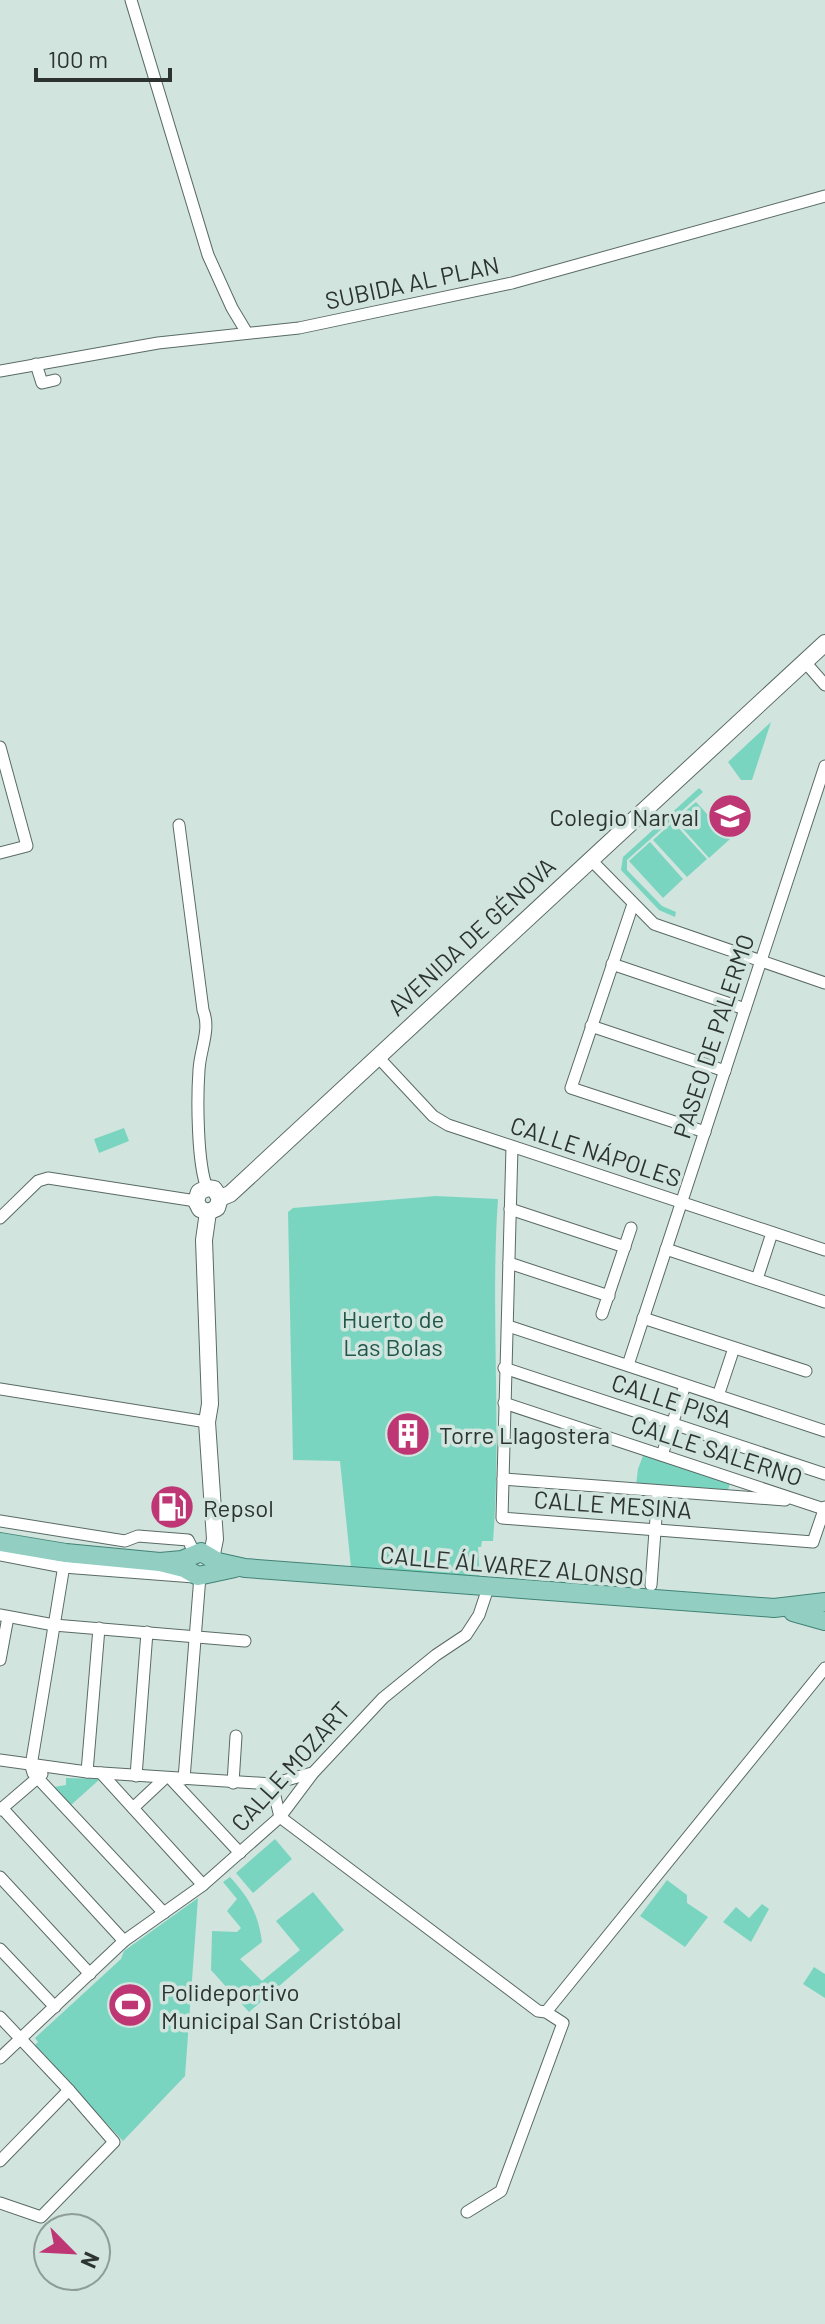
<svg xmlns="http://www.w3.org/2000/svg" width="825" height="2324" font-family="Barlow,sans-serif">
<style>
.green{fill:#7ad5c0}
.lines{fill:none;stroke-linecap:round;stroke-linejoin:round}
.street-casing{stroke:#5a6a66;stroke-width:13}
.secondary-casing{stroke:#5a6a66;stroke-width:18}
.primary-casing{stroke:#408375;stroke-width:20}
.street{stroke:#fff;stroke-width:11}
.secondary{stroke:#fff;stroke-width:16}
.primary{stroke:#92cec2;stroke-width:18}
.labels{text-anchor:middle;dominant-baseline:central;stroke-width:7;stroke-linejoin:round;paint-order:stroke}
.street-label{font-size:24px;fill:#2c3331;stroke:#d1e4de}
.poi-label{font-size:24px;fill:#2c3331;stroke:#d1e4de;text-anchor:start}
.park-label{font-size:24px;fill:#21564b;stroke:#d1e4de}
</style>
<rect width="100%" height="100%" fill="#d1e4de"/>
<g class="green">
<path d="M771,722L752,780H741L728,762Z"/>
<path d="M699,788L703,792L627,860V870L662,906L676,912L675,917L659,910L621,870L623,857Z"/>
<path d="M696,802L730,839L709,858L675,820Z"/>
<path d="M673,822L707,859L687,877L653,840Z"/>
<path d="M650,842L683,879L663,898L629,861Z"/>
<path d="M124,1128L129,1141L99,1153L94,1139Z"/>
<path d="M436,1196L498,1199C490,1313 502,1427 493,1541H482L481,1547H478L480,1578L351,1567L340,1461L293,1460L288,1212L293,1208Z"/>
<path d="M644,1453L730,1483L727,1494L636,1485L638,1469Z"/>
<path d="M66,1778L100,1779L71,1805L54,1787L66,1785Z"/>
<path d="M275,1839L292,1859L253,1893L236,1873Z"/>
<path d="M230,1877C249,1898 258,1913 262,1942L240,1959L262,1981L300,1950L276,1921L313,1892L344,1930L249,2012L211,1970L212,1931L237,1932L241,1928L227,1911L237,1899L223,1882Z"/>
<path d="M667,1880L687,1895V1903L708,1917L685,1947L640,1916Z"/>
<path d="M198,1898L185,2076L123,2141L34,2046L38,2042L35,2038L121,1959L124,1951Z"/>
<path d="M762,1904L769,1909L751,1942L723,1922L736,1907L749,1918Z"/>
<path d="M814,1967L825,1974V1998L803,1984Z"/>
</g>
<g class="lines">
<g class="street-casing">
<g id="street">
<path d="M131,0L208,255L232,308L247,333"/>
<path d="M36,364L42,383L55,380"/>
<path d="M0,371L158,343L299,328L512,283L825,196"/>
<path d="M805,662L825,685"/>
<path d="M0,747L27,846L0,853"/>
<path d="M179,825L203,1010C211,1030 200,1049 199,1070C197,1098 197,1163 207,1188"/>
<path d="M590,859L654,924L825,983"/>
<path d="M633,904L571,1088L705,1132"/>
<path d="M612,964L745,1009"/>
<path d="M591,1026L725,1071"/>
<path d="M377,1056L433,1116L448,1125L825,1250"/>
<path d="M512,1147L502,1518L813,1542L825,1507"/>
<path d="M510,1209L625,1247"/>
<path d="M0,1218L38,1181L48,1178L196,1201"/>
<path d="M666,1249L825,1302"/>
<path d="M509,1263L609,1296"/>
<path d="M757,1279L772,1233"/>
<path d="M602,1314L631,1228"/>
<path d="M643,1318L806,1371"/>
<path d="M508,1326L825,1431"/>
<path d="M628,1365L825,766"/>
<path d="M504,1368L825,1474"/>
<path d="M0,1389L207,1422"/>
<path d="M718,1396L734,1348"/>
<path d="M504,1403L824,1509"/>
<path d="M662,1455L685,1385"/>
<path d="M503,1479L785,1500"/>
<path d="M0,1521L125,1541L138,1536L188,1540L195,1554"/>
<path d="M0,1555L63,1567L194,1577"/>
<path d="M651,1585L658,1491"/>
<path d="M0,1615L54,1625L245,1641"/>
<path d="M0,1660L8,1617"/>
<path d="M0,1760L87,1772L272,1784"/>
<path d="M31,1766L66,1553"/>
<path d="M31,1766L33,1773L164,1913"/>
<path d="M87,1772L99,1628"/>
<path d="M101,1773L203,1885"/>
<path d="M136,1776L147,1632"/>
<path d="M170,1778L240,1853"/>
<path d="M184,1779L200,1576"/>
<path d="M233,1783L236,1736"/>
<path d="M2,1808L124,1941"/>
<path d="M133,1808L165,1778"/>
<path d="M0,1810L42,1774"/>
<path d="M280,1817L538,2011L546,2012L563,2023L501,2191L467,2212"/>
<path d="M280,1817L272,1784L312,1773"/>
<path d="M0,1877L90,1974"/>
<path d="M0,1949L55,2007"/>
<path d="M546,2012L825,1668"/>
<path d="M0,2017L69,2090L114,2142L41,2217L0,2203"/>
<path d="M0,2058L124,1941L203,1885L280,1817L313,1773L383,1698L436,1655L466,1635L479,1615L488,1588"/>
<path d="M0,2161L69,2090"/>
</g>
</g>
<g class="secondary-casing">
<g id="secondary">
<path d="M220,1198L230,1194L825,643"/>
<path d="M208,1212L200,1209L196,1201L199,1192L207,1188L214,1189L220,1198L217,1208L208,1212L204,1240L210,1404L207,1422L215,1539L211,1559"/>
</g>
</g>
<g class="primary-casing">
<g id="primary">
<path d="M0,1542L66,1553L160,1562L184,1568L198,1576L235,1568"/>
<path d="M160,1562L182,1560L201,1552L218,1562L245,1568L774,1608L825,1602"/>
<path d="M793,1612L825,1621"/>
</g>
</g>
<use href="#street" class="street"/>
<use href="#secondary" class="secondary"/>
<use href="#primary" class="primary"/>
</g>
<defs>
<g id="school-disc" transform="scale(2.3)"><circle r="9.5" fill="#bf3674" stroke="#d1e4de"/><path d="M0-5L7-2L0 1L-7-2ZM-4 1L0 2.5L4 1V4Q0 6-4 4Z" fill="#fff"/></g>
<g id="building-disc" transform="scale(2.3)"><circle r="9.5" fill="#bf3674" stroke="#d1e4de"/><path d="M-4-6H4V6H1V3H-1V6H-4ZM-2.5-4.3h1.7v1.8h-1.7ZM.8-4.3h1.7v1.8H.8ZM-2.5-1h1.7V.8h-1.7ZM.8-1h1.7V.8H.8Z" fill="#fff"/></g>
<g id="fuel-disc" transform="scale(2.3)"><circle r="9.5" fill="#bf3674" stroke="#d1e4de"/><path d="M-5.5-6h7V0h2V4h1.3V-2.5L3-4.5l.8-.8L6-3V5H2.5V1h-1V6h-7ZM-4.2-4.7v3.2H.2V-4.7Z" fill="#fff"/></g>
<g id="stadium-disc" transform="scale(2.3)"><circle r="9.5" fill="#bf3674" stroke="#d1e4de"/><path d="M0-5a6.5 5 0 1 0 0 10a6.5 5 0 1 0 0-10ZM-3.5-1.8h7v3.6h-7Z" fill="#fff"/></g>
</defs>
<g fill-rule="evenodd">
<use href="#school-disc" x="730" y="816"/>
<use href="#building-disc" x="408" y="1434"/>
<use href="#fuel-disc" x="172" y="1507"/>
<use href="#stadium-disc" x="130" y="2005"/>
</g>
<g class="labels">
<g class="street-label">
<text transform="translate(412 282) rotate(-12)">SUBIDA AL PLAN</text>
<text transform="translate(471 936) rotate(-43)">AVENIDA DE GÉNOVA</text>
<text transform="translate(713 1036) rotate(-72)">PASEO DE PALERMO</text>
<text transform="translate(596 1151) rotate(18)">CALLE NÁPOLES</text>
<text transform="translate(672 1400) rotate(18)">CALLE PISA</text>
<text transform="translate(717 1450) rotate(18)">CALLE SALERNO</text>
<text transform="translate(613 1504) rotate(4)">CALLE MESINA</text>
<text transform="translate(512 1565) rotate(5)">CALLE ÁLVAREZ ALONSO</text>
<text transform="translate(290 1766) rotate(-48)">CALLE MOZART</text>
</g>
<g class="poi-label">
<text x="699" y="816" text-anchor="end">Colegio Narval</text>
<text x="439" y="1434">Torre Llagostera</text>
<text x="203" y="1507">Repsol</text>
<text x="161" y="1991">Polideportivo<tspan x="161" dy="28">Municipal San Cristóbal</tspan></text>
</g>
<g class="park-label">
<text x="393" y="1318">Huerto de<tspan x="393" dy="28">Las Bolas</tspan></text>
</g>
</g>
<g transform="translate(72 2252) rotate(114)"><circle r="38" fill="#d1e4de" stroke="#8f9d99" stroke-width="2"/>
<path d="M0-6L14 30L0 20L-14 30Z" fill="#bf3674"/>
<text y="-12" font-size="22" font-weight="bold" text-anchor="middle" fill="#2c3331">N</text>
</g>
<path d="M36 68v12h134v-12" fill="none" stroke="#2c3331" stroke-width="4"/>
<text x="48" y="68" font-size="24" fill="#2c3331" stroke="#d1e4de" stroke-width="6" paint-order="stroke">100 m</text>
</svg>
